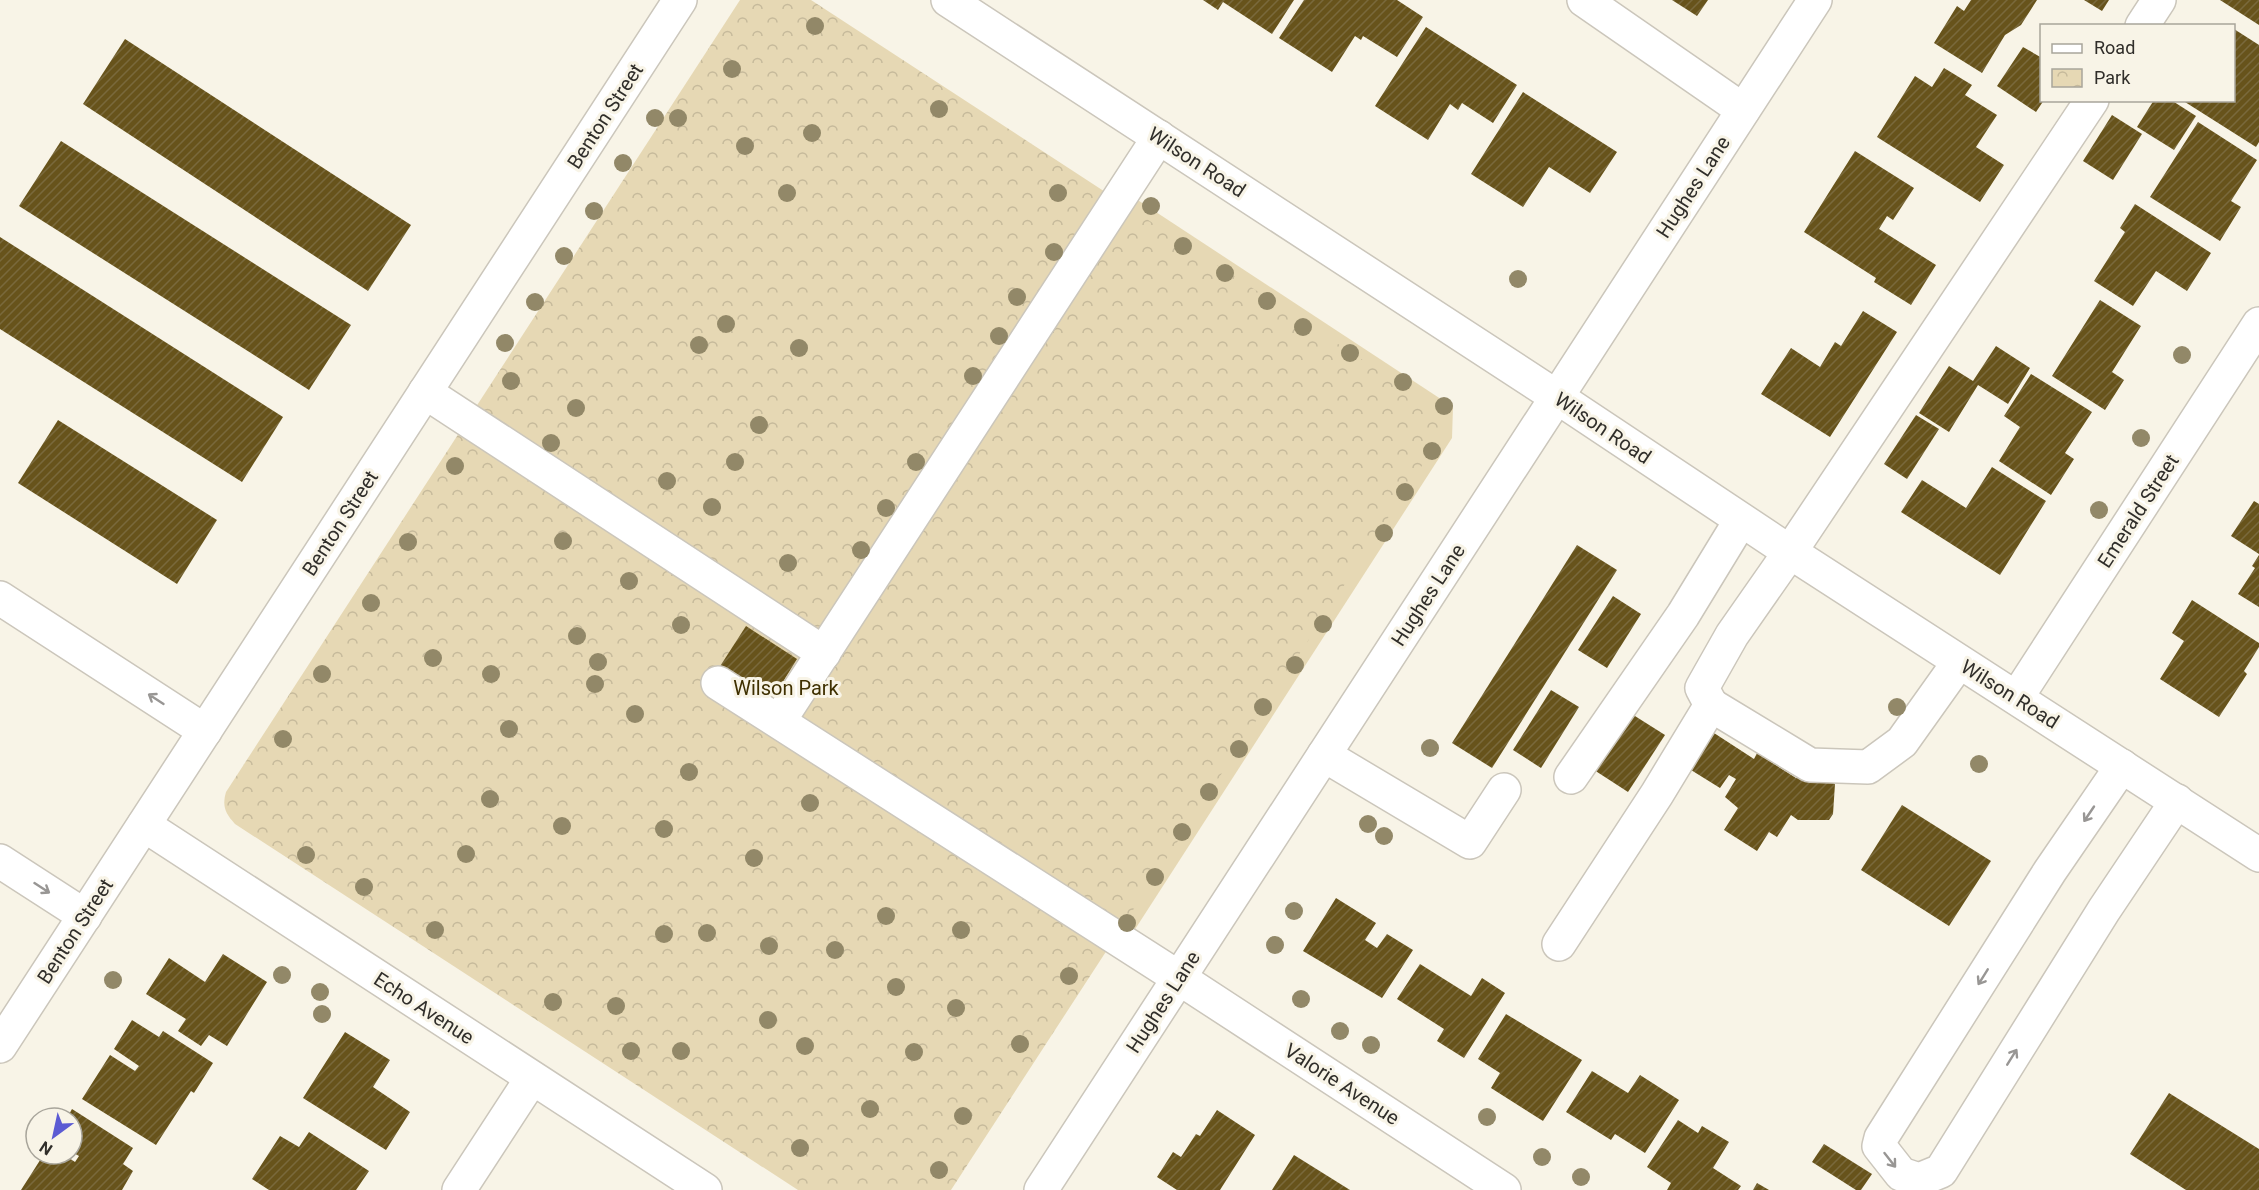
<svg xmlns="http://www.w3.org/2000/svg" width="2259" height="1190" font-family="Roboto,sans-serif">
<style>
.grass{fill:#e6d8b4}
.park{fill:url(#park-crowns)}
.building{fill:url(#building-hatch)}
.lines{fill:none;stroke-linecap:round;stroke-linejoin:round}
.minor-casing{stroke:#cbc6bb;stroke-width:36}
.minor{stroke:#fff;stroke-width:33}
.tree{fill:#928868}
.oneway{stroke:#989694}
.labels{text-anchor:middle;dominant-baseline:central;stroke-width:6;stroke-linejoin:round;paint-order:stroke}
.street-label{font-size:20px;fill:#302e2a;stroke:#f8f4e7}
.park-label{font-size:20px;fill:#3f3001;stroke:#f8f4e7}
</style>
<defs>
<pattern id="park-crowns" width="20" height="18" patternUnits="userSpaceOnUse" patternTransform="scale(1.5)"><rect width="20" height="18" fill="#e6d8b4"/><path d="M2 6a3 3 0 1 1 6 0M12 15a3 3 0 1 1 6 0" fill="none" stroke="#c6ba9b"/></pattern>
<pattern id="building-hatch" width="6" height="6" patternUnits="userSpaceOnUse" patternTransform="scale(1.5)"><rect width="6" height="6" fill="#67531b"/><path d="M-1 1l2-2M0 6l6-6M5 7l2-2" fill="none" stroke="#79693c"/></pattern>
</defs>
<rect width="100%" height="100%" fill="#f8f4e7"/>
<path class="grass" d="M1127,193L1453,407L1452,438L1132,934L1121,927L1108,223Z"/>
<path class="park" d="M740,0H811L1424,400C1438,414 1441,425 1436,444L951,1190H798L235,824C225,813 222,806 226,792Z"/>
<g class="building">
<path d="M1203,0H1294L1272,34L1223,2L1218,10Z"/>
<path d="M1304,0H1397L1423,17L1397,57L1363,36L1361,40L1355,36L1332,72L1279,38Z"/>
<path d="M1672,0H1708L1697,16Z"/>
<path d="M1971,0H2037L2021,25L2005,35L1982,73L1934,43L1957,6L1964,11Z"/>
<path d="M2084,0H2109L2102,11Z"/>
<path d="M2220,0H2259V25Z"/>
<path d="M1426,27L1517,85L1493,123L1462,103L1458,110L1450,104L1428,140L1375,106Z"/>
<path d="M2234,29L2259,45V142L2256,147L2185,102L2186,100H2234Z"/>
<path d="M125,39L411,225L368,291L83,104Z"/>
<path d="M2023,47L2042,58V100H2044L2036,112L1997,86Z"/>
<path d="M1944,68L1972,85L1965,95L1997,115L1976,147L2004,165L1980,202L1877,137L1915,76L1932,87Z"/>
<path d="M1523,92L1617,152L1590,193L1549,167L1523,207L1471,174Z"/>
<path d="M2154,100H2171L2196,116L2174,150L2137,127Z"/>
<path d="M2112,115L2142,134L2113,180L2083,161Z"/>
<path d="M2198,122L2257,160L2231,201L2241,207L2220,241L2150,197Z"/>
<path d="M61,141L351,325L309,390L19,206Z"/>
<path d="M1855,151L1914,188L1893,220L1887,216L1879,229L1936,265L1911,305L1874,282L1876,278L1804,232Z"/>
<path d="M2135,204L2211,253L2187,291L2156,271L2133,306L2094,281L2125,232L2120,228Z"/>
<path d="M0,237L283,417L242,482L0,329Z"/>
<path d="M2100,300L2141,326L2112,372L2124,380L2105,410L2052,376Z"/>
<path d="M1863,311L1897,332L1830,437L1761,394L1791,348L1820,367L1835,342L1841,346Z"/>
<path d="M1996,346L2030,368L2008,404L1978,385L1949,432L1919,413L1949,366L1973,381Z"/>
<path d="M2031,374L2092,412L2065,453L2074,459L2051,495L1999,461L2020,427L2004,416Z"/>
<path d="M1916,415L1939,429L1907,479L1884,464Z"/>
<path d="M58,420L217,520L177,584L18,483Z"/>
<path d="M1992,467L2046,501L2000,575L1901,512L1922,480L1966,508Z"/>
<path d="M2254,501L2259,504V554L2231,536Z"/>
<path d="M1577,545L1617,570L1492,768L1452,743Z"/>
<path d="M2259,555V607L2238,594L2255,568L2252,566Z"/>
<path d="M1613,596L1641,614L1607,668L1578,650Z"/>
<path d="M2192,600L2259,643V647L2244,671L2247,674L2219,717L2160,679L2184,641L2172,633Z"/>
<path d="M746,626L797,659L768,706L717,671Z"/>
<path d="M1551,690L1579,707L1541,768L1513,750Z"/>
<path d="M1627,711L1665,735L1628,792L1591,768Z"/>
<path d="M1714,733L1754,759L1757,753L1796,778L1829,780L1835,784L1833,814L1829,820H1798L1791,815L1777,837L1769,832L1757,851L1724,830L1738,808L1725,797L1736,779L1729,775L1720,788L1691,770Z"/>
<path d="M1902,805L1991,861L1949,926L1861,870Z"/>
<path d="M1336,898L1376,923L1365,940L1377,948L1387,934L1413,950L1382,998L1303,951Z"/>
<path d="M223,954L267,982L227,1046L209,1035L201,1046L178,1031L186,1019L146,994L169,958L205,982Z"/>
<path d="M1420,964L1471,996L1482,978L1505,993L1464,1058L1437,1041L1444,1029L1397,999Z"/>
<path d="M1506,1014L1582,1060L1543,1121L1491,1088L1500,1073L1478,1059Z"/>
<path d="M132,1020L159,1037L163,1031L213,1063L194,1093L191,1091L156,1145L82,1099L110,1055L135,1071L139,1066L114,1049Z"/>
<path d="M345,1032L390,1060L373,1087L410,1112L386,1150L303,1098Z"/>
<path d="M1592,1071L1628,1093L1640,1075L1679,1100L1645,1153L1615,1134L1611,1140L1566,1112Z"/>
<path d="M2169,1093L2259,1149V1190H2186L2130,1154Z"/>
<path d="M72,1109L133,1148L123,1164L133,1171L122,1190H21L44,1154H63L75,1162L79,1156L72,1152V1118H67Z"/>
<path d="M1217,1110L1255,1135L1220,1190H1177L1157,1177L1173,1152L1181,1157L1196,1134L1200,1136Z"/>
<path d="M1678,1120L1698,1133L1702,1126L1729,1142L1713,1168L1741,1186L1738,1190H1667L1671,1183L1647,1167Z"/>
<path d="M309,1132L369,1171L356,1190H269L252,1179L280,1136L299,1147Z"/>
<path d="M1824,1144L1872,1174L1861,1190H1856L1812,1162Z"/>
<path d="M1294,1155L1350,1190H1272Z"/>
<path d="M1757,1183L1769,1190H1753Z"/>
</g>
<g class="lines">
<g class="minor-casing">
<g id="minor">
<path d="M948,0L1557,397L1790,552L2259,855"/>
<path d="M1584,0L1743,110"/>
<path d="M2142,26L2159,0"/>
<path d="M425,392L824,653"/>
<path d="M0,598L205,731"/>
<path d="M718,683L1179,978L1504,1190"/>
<path d="M2017,697L2259,324"/>
<path d="M1711,705L1810,765L1868,767L1902,742L1959,662"/>
<path d="M779,721L1159,137"/>
<path d="M1324,755L1470,842L1504,790"/>
<path d="M2122,766L2050,871L1881,1138L1879,1146L1901,1174L1919,1180L1941,1171L2104,910L2177,801"/>
<path d="M1571,777L1683,615L1741,520"/>
<path d="M144,825L705,1190"/>
<path d="M0,861L85,916"/>
<path d="M1559,944L1657,794L1711,705L1702,688L1732,635L1790,552L2092,100"/>
<path d="M0,1046L680,0"/>
<path d="M459,1190L532,1078"/>
<path d="M1041,1190L1815,0"/>
</g>
</g>
<use href="#minor" class="minor"/>
</g>
<g class="tree">
<circle cx="815" cy="26" r="9"/>
<circle cx="732" cy="69" r="9"/>
<circle cx="939" cy="109" r="9"/>
<circle cx="655" cy="118" r="9"/>
<circle cx="678" cy="118" r="9"/>
<circle cx="812" cy="133" r="9"/>
<circle cx="745" cy="146" r="9"/>
<circle cx="623" cy="163" r="9"/>
<circle cx="787" cy="193" r="9"/>
<circle cx="1058" cy="193" r="9"/>
<circle cx="1151" cy="206" r="9"/>
<circle cx="594" cy="211" r="9"/>
<circle cx="1183" cy="246" r="9"/>
<circle cx="1054" cy="252" r="9"/>
<circle cx="564" cy="256" r="9"/>
<circle cx="1225" cy="273" r="9"/>
<circle cx="1518" cy="279" r="9"/>
<circle cx="1017" cy="297" r="9"/>
<circle cx="1267" cy="301" r="9"/>
<circle cx="535" cy="302" r="9"/>
<circle cx="726" cy="324" r="9"/>
<circle cx="1303" cy="327" r="9"/>
<circle cx="999" cy="336" r="9"/>
<circle cx="505" cy="343" r="9"/>
<circle cx="699" cy="345" r="9"/>
<circle cx="799" cy="348" r="9"/>
<circle cx="1350" cy="353" r="9"/>
<circle cx="2182" cy="355" r="9"/>
<circle cx="973" cy="376" r="9"/>
<circle cx="511" cy="381" r="9"/>
<circle cx="1403" cy="382" r="9"/>
<circle cx="1444" cy="406" r="9"/>
<circle cx="576" cy="408" r="9"/>
<circle cx="759" cy="425" r="9"/>
<circle cx="2141" cy="438" r="9"/>
<circle cx="551" cy="443" r="9"/>
<circle cx="1432" cy="451" r="9"/>
<circle cx="735" cy="462" r="9"/>
<circle cx="916" cy="462" r="9"/>
<circle cx="455" cy="466" r="9"/>
<circle cx="667" cy="481" r="9"/>
<circle cx="1405" cy="492" r="9"/>
<circle cx="712" cy="507" r="9"/>
<circle cx="886" cy="508" r="9"/>
<circle cx="2099" cy="510" r="9"/>
<circle cx="1384" cy="533" r="9"/>
<circle cx="563" cy="541" r="9"/>
<circle cx="408" cy="542" r="9"/>
<circle cx="861" cy="550" r="9"/>
<circle cx="788" cy="563" r="9"/>
<circle cx="629" cy="581" r="9"/>
<circle cx="371" cy="603" r="9"/>
<circle cx="1323" cy="624" r="9"/>
<circle cx="681" cy="625" r="9"/>
<circle cx="577" cy="636" r="9"/>
<circle cx="433" cy="658" r="9"/>
<circle cx="598" cy="662" r="9"/>
<circle cx="1295" cy="665" r="9"/>
<circle cx="322" cy="674" r="9"/>
<circle cx="491" cy="674" r="9"/>
<circle cx="595" cy="684" r="9"/>
<circle cx="1263" cy="707" r="9"/>
<circle cx="1897" cy="707" r="9"/>
<circle cx="635" cy="714" r="9"/>
<circle cx="509" cy="729" r="9"/>
<circle cx="283" cy="739" r="9"/>
<circle cx="1430" cy="748" r="9"/>
<circle cx="1239" cy="749" r="9"/>
<circle cx="1979" cy="764" r="9"/>
<circle cx="689" cy="772" r="9"/>
<circle cx="1209" cy="792" r="9"/>
<circle cx="490" cy="799" r="9"/>
<circle cx="810" cy="803" r="9"/>
<circle cx="1368" cy="824" r="9"/>
<circle cx="562" cy="826" r="9"/>
<circle cx="664" cy="829" r="9"/>
<circle cx="1182" cy="832" r="9"/>
<circle cx="1384" cy="836" r="9"/>
<circle cx="466" cy="854" r="9"/>
<circle cx="306" cy="855" r="9"/>
<circle cx="754" cy="858" r="9"/>
<circle cx="1155" cy="877" r="9"/>
<circle cx="364" cy="887" r="9"/>
<circle cx="1294" cy="911" r="9"/>
<circle cx="886" cy="916" r="9"/>
<circle cx="1127" cy="923" r="9"/>
<circle cx="435" cy="930" r="9"/>
<circle cx="961" cy="930" r="9"/>
<circle cx="707" cy="933" r="9"/>
<circle cx="664" cy="934" r="9"/>
<circle cx="1275" cy="945" r="9"/>
<circle cx="769" cy="946" r="9"/>
<circle cx="835" cy="950" r="9"/>
<circle cx="282" cy="975" r="9"/>
<circle cx="1069" cy="976" r="9"/>
<circle cx="113" cy="980" r="9"/>
<circle cx="896" cy="987" r="9"/>
<circle cx="320" cy="992" r="9"/>
<circle cx="1301" cy="999" r="9"/>
<circle cx="553" cy="1002" r="9"/>
<circle cx="616" cy="1006" r="9"/>
<circle cx="956" cy="1008" r="9"/>
<circle cx="322" cy="1014" r="9"/>
<circle cx="768" cy="1020" r="9"/>
<circle cx="1340" cy="1031" r="9"/>
<circle cx="1020" cy="1044" r="9"/>
<circle cx="1371" cy="1045" r="9"/>
<circle cx="805" cy="1046" r="9"/>
<circle cx="631" cy="1051" r="9"/>
<circle cx="681" cy="1051" r="9"/>
<circle cx="914" cy="1052" r="9"/>
<circle cx="870" cy="1109" r="9"/>
<circle cx="963" cy="1116" r="9"/>
<circle cx="1487" cy="1117" r="9"/>
<circle cx="800" cy="1148" r="9"/>
<circle cx="1542" cy="1157" r="9"/>
<circle cx="939" cy="1170" r="9"/>
<circle cx="1581" cy="1177" r="9"/>
</g>
<defs><path id="oneway-shaft" d="M-6 0H5M1.5-3L5.5 0L1.5 3" fill="none" stroke-width="1.6" stroke-linecap="round" stroke-linejoin="round" transform="scale(1.5)"/></defs>
<g class="oneway">
<use href="#oneway-shaft" transform="translate(156 699) rotate(-147)"/>
<use href="#oneway-shaft" transform="translate(2089 814) rotate(124)"/>
<use href="#oneway-shaft" transform="translate(42 888) rotate(33)"/>
<use href="#oneway-shaft" transform="translate(1983 977) rotate(122)"/>
<use href="#oneway-shaft" transform="translate(2012 1057) rotate(-58)"/>
<use href="#oneway-shaft" transform="translate(1890 1160) rotate(52)"/>
</g>
<g class="labels">
<g class="street-label">
<text transform="translate(605 116) rotate(-57)">Benton Street</text>
<text transform="translate(1197 162) rotate(33)">Wilson Road</text>
<text transform="translate(1693 187) rotate(-57)">Hughes Lane</text>
<text transform="translate(1603 428) rotate(34)">Wilson Road</text>
<text transform="translate(2138 511) rotate(-57)">Emerald Street</text>
<text transform="translate(340 523) rotate(-57)">Benton Street</text>
<text transform="translate(1428 595) rotate(-57)">Hughes Lane</text>
<text transform="translate(2010 694) rotate(32)">Wilson Road</text>
<text transform="translate(75 931) rotate(-57)">Benton Street</text>
<text transform="translate(1163 1002) rotate(-57)">Hughes Lane</text>
<text transform="translate(424 1008) rotate(33)">Echo Avenue</text>
<text transform="translate(1342 1084) rotate(33)">Valorie Avenue</text>
</g>
<g class="park-label">
<text x="786" y="688">Wilson Park</text>
</g>
</g>
<rect x="2040" y="24" width="195" height="78" fill="#f8f4e7" stroke="#a8a59b" stroke-width="1.5"/>
<rect x="2052" y="44" width="30" height="9" fill="#ffffff" stroke="#a8a59b" stroke-width="1.5"/>
<text x="2094" y="54" font-size="18" fill="#302e2a">Road</text>
<rect x="2052" y="69" width="30" height="18" fill="url(#park-crowns)" stroke="#a8a59b" stroke-width="1.5"/>
<text x="2094" y="84" font-size="18" fill="#302e2a">Park</text>
<g transform="translate(54 1136) rotate(213)"><circle r="28" fill="#f8f4e7" stroke="#a8a59b" stroke-width="1.5"/>
<path d="M0-4.5L10 22L0 15L-10 22Z" fill="#5c5bd3"/>
<text y="-9" font-size="16" font-weight="bold" text-anchor="middle" fill="#302e2a">N</text>
</g>
</svg>
